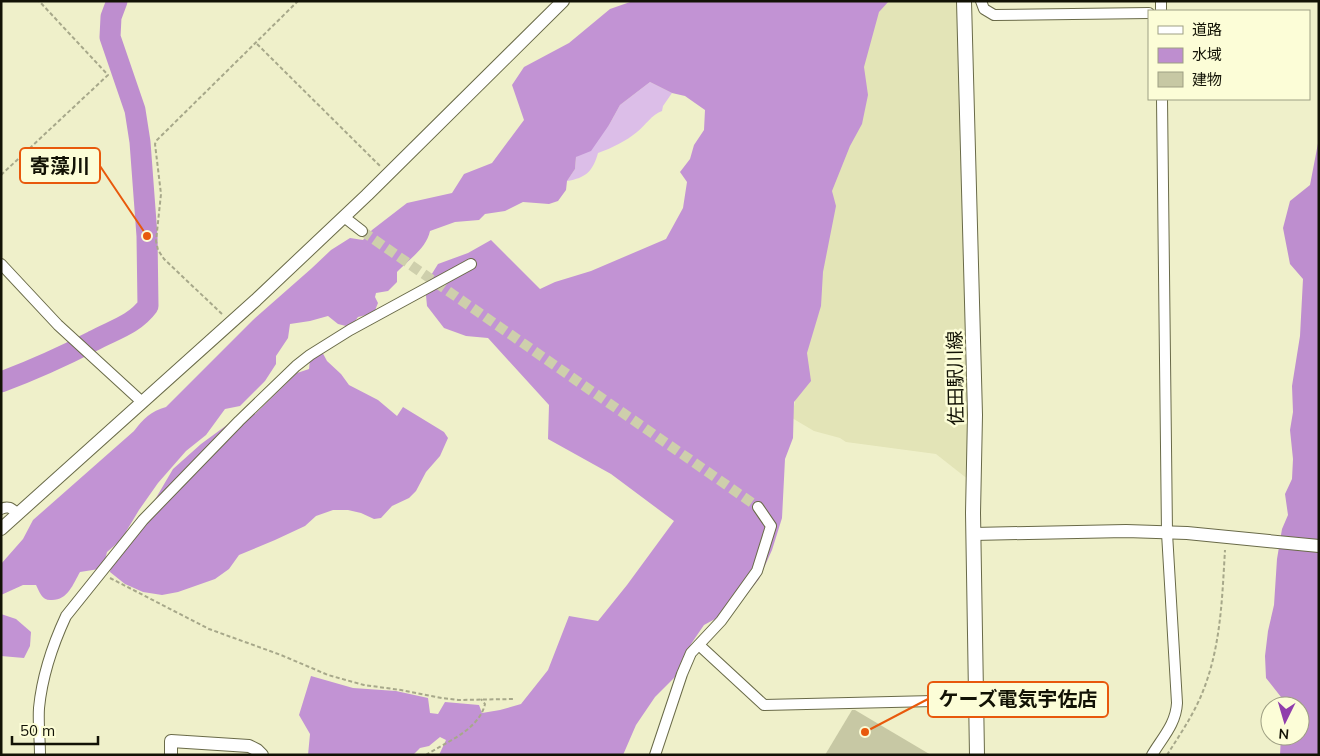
<svg xmlns="http://www.w3.org/2000/svg" width="1320" height="756" font-family="Mulish,'Noto Sans JP',sans-serif">
<style>
.built{fill:#e3e4b7}
.green{fill:#dcbee8}
.forest{fill:#c293d4}
.water{fill:#be8ecf}
.lines{fill:none;stroke-linecap:round;stroke-linejoin:round}
.river{stroke:#be8ecf;stroke-width:21}
.building{fill:#c7c8a4}
.minor-tunnel{stroke:#cecfac;stroke-width:10;stroke-dasharray:10 5;stroke-linecap:butt}
.minor-casing{stroke:#696a48;stroke-width:12}
.tertiary-casing{stroke:#696a48;stroke-width:14}
.secondary-casing{stroke:#696a48;stroke-width:16}
.path{stroke:#a7a88a;stroke-width:2;stroke-dasharray:4 2.5;stroke-linecap:butt}
.minor{stroke:#fff;stroke-width:10}
.tertiary{stroke:#fff;stroke-width:12}
.secondary{stroke:#fff;stroke-width:14}
.labels{text-anchor:middle;dominant-baseline:central;stroke-width:5;stroke-linejoin:round;paint-order:stroke}
.street-label{font-size:19px;fill:#121205;stroke:#fcfdd7}
.leader{fill:none;stroke:#e8590c;stroke-width:2}
.callout-dot{fill:#e8590c;stroke:#fcfdd7;stroke-width:2}
.callout{fill:#fcfdd7;stroke:#e8590c;stroke-width:2}
.callout-label{font-size:20px;text-anchor:middle;font-weight:bold;fill:#121205}
</style>
<rect width="100%" height="100%" fill="#eff0ca"/>
<path class="built" d="M879,1H958L960,33L961,160L967,371L969,480L936,454L846,442L840,438L814,431L792,418L817,274L836,139Z"/>
<path class="green" d="M650,82L672,93L663,106L662,111C651,115 646,125 637,132C626,141 612,148 598,153C593,171 586,178 567,181L575,169L576,157L609,125L620,105Z"/>
<g class="forest">
<path d="M633,1H889L879,12L864,67L868,95L862,124L850,146L832,191L836,206L823,272L821,306L807,353L811,381L794,402L793,438L785,459L782,518L772,550L759,579L737,607L704,625L691,644L676,676L655,697L636,725L623,755H439L446,740L440,737L429,746L420,748L413,755H308L310,734L299,715L311,676L353,688L396,691L428,698L430,713L438,714L445,702L479,705L482,713L500,710L521,704L548,670L569,616L598,621L627,585L674,521L611,474L548,439L549,405L488,338L466,336L444,328L427,306L425,285L438,264L468,253L491,240L540,289L555,282L591,271L666,239L683,208L687,182L680,172L690,159L694,145L704,130L705,110L685,96L672,93L650,82L620,105L609,125L591,151L576,157L575,169L567,181L566,190L558,201L549,204L523,202L505,211L485,214L479,220L455,222L430,231C426,249 409,259 397,272V282L388,291L376,293L375,297L378,303L374,313L358,317L353,324L346,326L338,324L328,316L310,321L290,324L288,338L276,356V364L265,381L240,406L225,409L206,435L186,451L158,483L139,510L121,540L107,552L105,560L99,569L80,572C73,584 68,600 52,600C42,601 40,593 36,585H23L1,595V564L23,539L33,520L134,431C143,419 151,411 166,407L253,320L312,268L331,250L350,238L363,240L372,230L407,203L452,193L464,174L492,163L524,120L512,85L524,67L569,43L610,9Z"/>
<path d="M320,348L327,361L341,374L349,385L378,400L397,416L403,407L444,432L448,438L440,456L426,472L416,491L409,498L392,506L381,518L374,519L361,513L348,510H333L316,516L305,526L275,540L239,555L229,569L215,579L178,592L162,595L143,592L125,584L110,572L112,557L153,503L173,469L201,444L231,422L255,414L297,373L309,369L311,350Z"/>
<path d="M1,614L16,619L31,632L30,646L24,658L1,656Z"/>
</g>
<path class="water" d="M1319,138V755H1280L1281,736H1300V706H1281V697L1266,678L1265,656L1268,631L1274,605L1277,559L1282,529L1288,515L1285,494L1292,479L1293,459L1290,430L1293,412L1292,386L1300,336L1303,279L1290,264L1283,228L1290,201L1310,185Z"/>
<g class="lines">
<path class="river" d="M1,382C33,370 64,356 93,341C113,330 134,325 148,306L147,236L140,142L135,110L110,37L111,17L117,1"/>
</g>
<path class="building" d="M852,710H855L931,755H825Z"/>
<g class="lines">
<path class="minor-tunnel" d="M362,231L758,507"/>
<g class="minor-casing">
<g id="minor">
<path d="M981,1L984,9L994,15L1149,13"/>
<path d="M1161,1V11"/>
<path d="M344,217L362,231"/>
<path d="M1,264L58,325L142,402"/>
<path d="M1,509C9,505 12,509 18,514"/>
<path d="M699,645L764,705L976,700"/>
<path d="M40,755C40,740 38,723 39,708C42,677 53,644 66,616L143,520L239,421L296,366L310,355L350,330L471,264"/>
<path d="M655,755L682,674L691,653L721,621L757,571L771,526L758,507"/>
<path d="M1152,755C1162,738 1176,724 1177,703L1167,533L1162,99"/>
</g>
</g>
<g class="tertiary-casing">
<g id="tertiary">
<path d="M1,529L256,300L367,195L563,1"/>
<path d="M973,534L1126,531L1187,533L1319,546"/>
<path d="M171,755V741L249,746L257,750L262,755"/>
</g>
</g>
<g class="secondary-casing">
<path id="secondary" d="M964,1L975,415L973,513L977,755"/>
</g>
<g class="path">
<path d="M257,44L380,166"/>
<path d="M1,175L108,75L39,1"/>
<path d="M222,314L164,259L158,250L156,241L161,194L155,144L157,140L298,1"/>
<path d="M110,578L209,629L281,655L328,675L364,685L401,690L442,698L458,700L514,699"/>
<path d="M426,755C446,742 479,730 485,704L481,699"/>
<path d="M1167,755C1179,736 1192,717 1201,696C1221,649 1222,599 1225,550"/>
</g>
<use href="#minor" class="minor"/>
<use href="#tertiary" class="tertiary"/>
<use href="#secondary" class="secondary"/>
</g>
<g class="labels">
<g class="street-label">
<text transform="translate(955 378) rotate(-91)">佐田駅川線</text>
</g>
</g>
<path class="leader" d="M147 236L100 166M865 732L928 699"/>
<g class="callout-dot">
<circle cx="147" cy="236" r="5"/>
<circle cx="865" cy="732" r="5"/>
</g>
<g class="callout">
<rect x="20" y="148" width="80" height="35" rx="5"/>
<rect x="928" y="682" width="180" height="35" rx="5"/>
</g>
<g class="callout-label">
<text x="60" y="173">寄藻川</text>
<text x="1018" y="706">ケーズ電気宇佐店</text>
</g>
<rect width="1320" height="756" fill="none" stroke="#121205" stroke-width="5"/>
<rect x="1148" y="10" width="162" height="90" fill="#fcfdd7" stroke="#9e9f83"/>
<rect x="1158" y="26" width="25" height="8" fill="#ffffff" stroke="#9e9f83"/>
<text x="1192" y="35" font-size="15" fill="#121205">道路</text>
<rect x="1158" y="48" width="25" height="15" fill="#be8ecf" stroke="#9e9f83"/>
<text x="1192" y="60" font-size="15" fill="#121205">水域</text>
<rect x="1158" y="72" width="25" height="15" fill="#c7c8a4" stroke="#9e9f83"/>
<text x="1192" y="85" font-size="15" fill="#121205">建物</text>
<g transform="translate(1285 721) rotate(185)"><circle r="24" fill="#fcfdd7" stroke="#9e9f83"/>
<path d="M0-4L9 19L0 12L-9 19Z" fill="#903eac"/>
<text y="-8" font-size="14" font-weight="bold" text-anchor="middle" fill="#121205">N</text>
</g>
<path d="M12 736v8h86v-8" fill="none" stroke="#121205" stroke-width="2.5"/>
<text x="20" y="736" font-size="15" fill="#121205" stroke="#fcfdd7" stroke-width="4" paint-order="stroke">50 m</text>
</svg>
